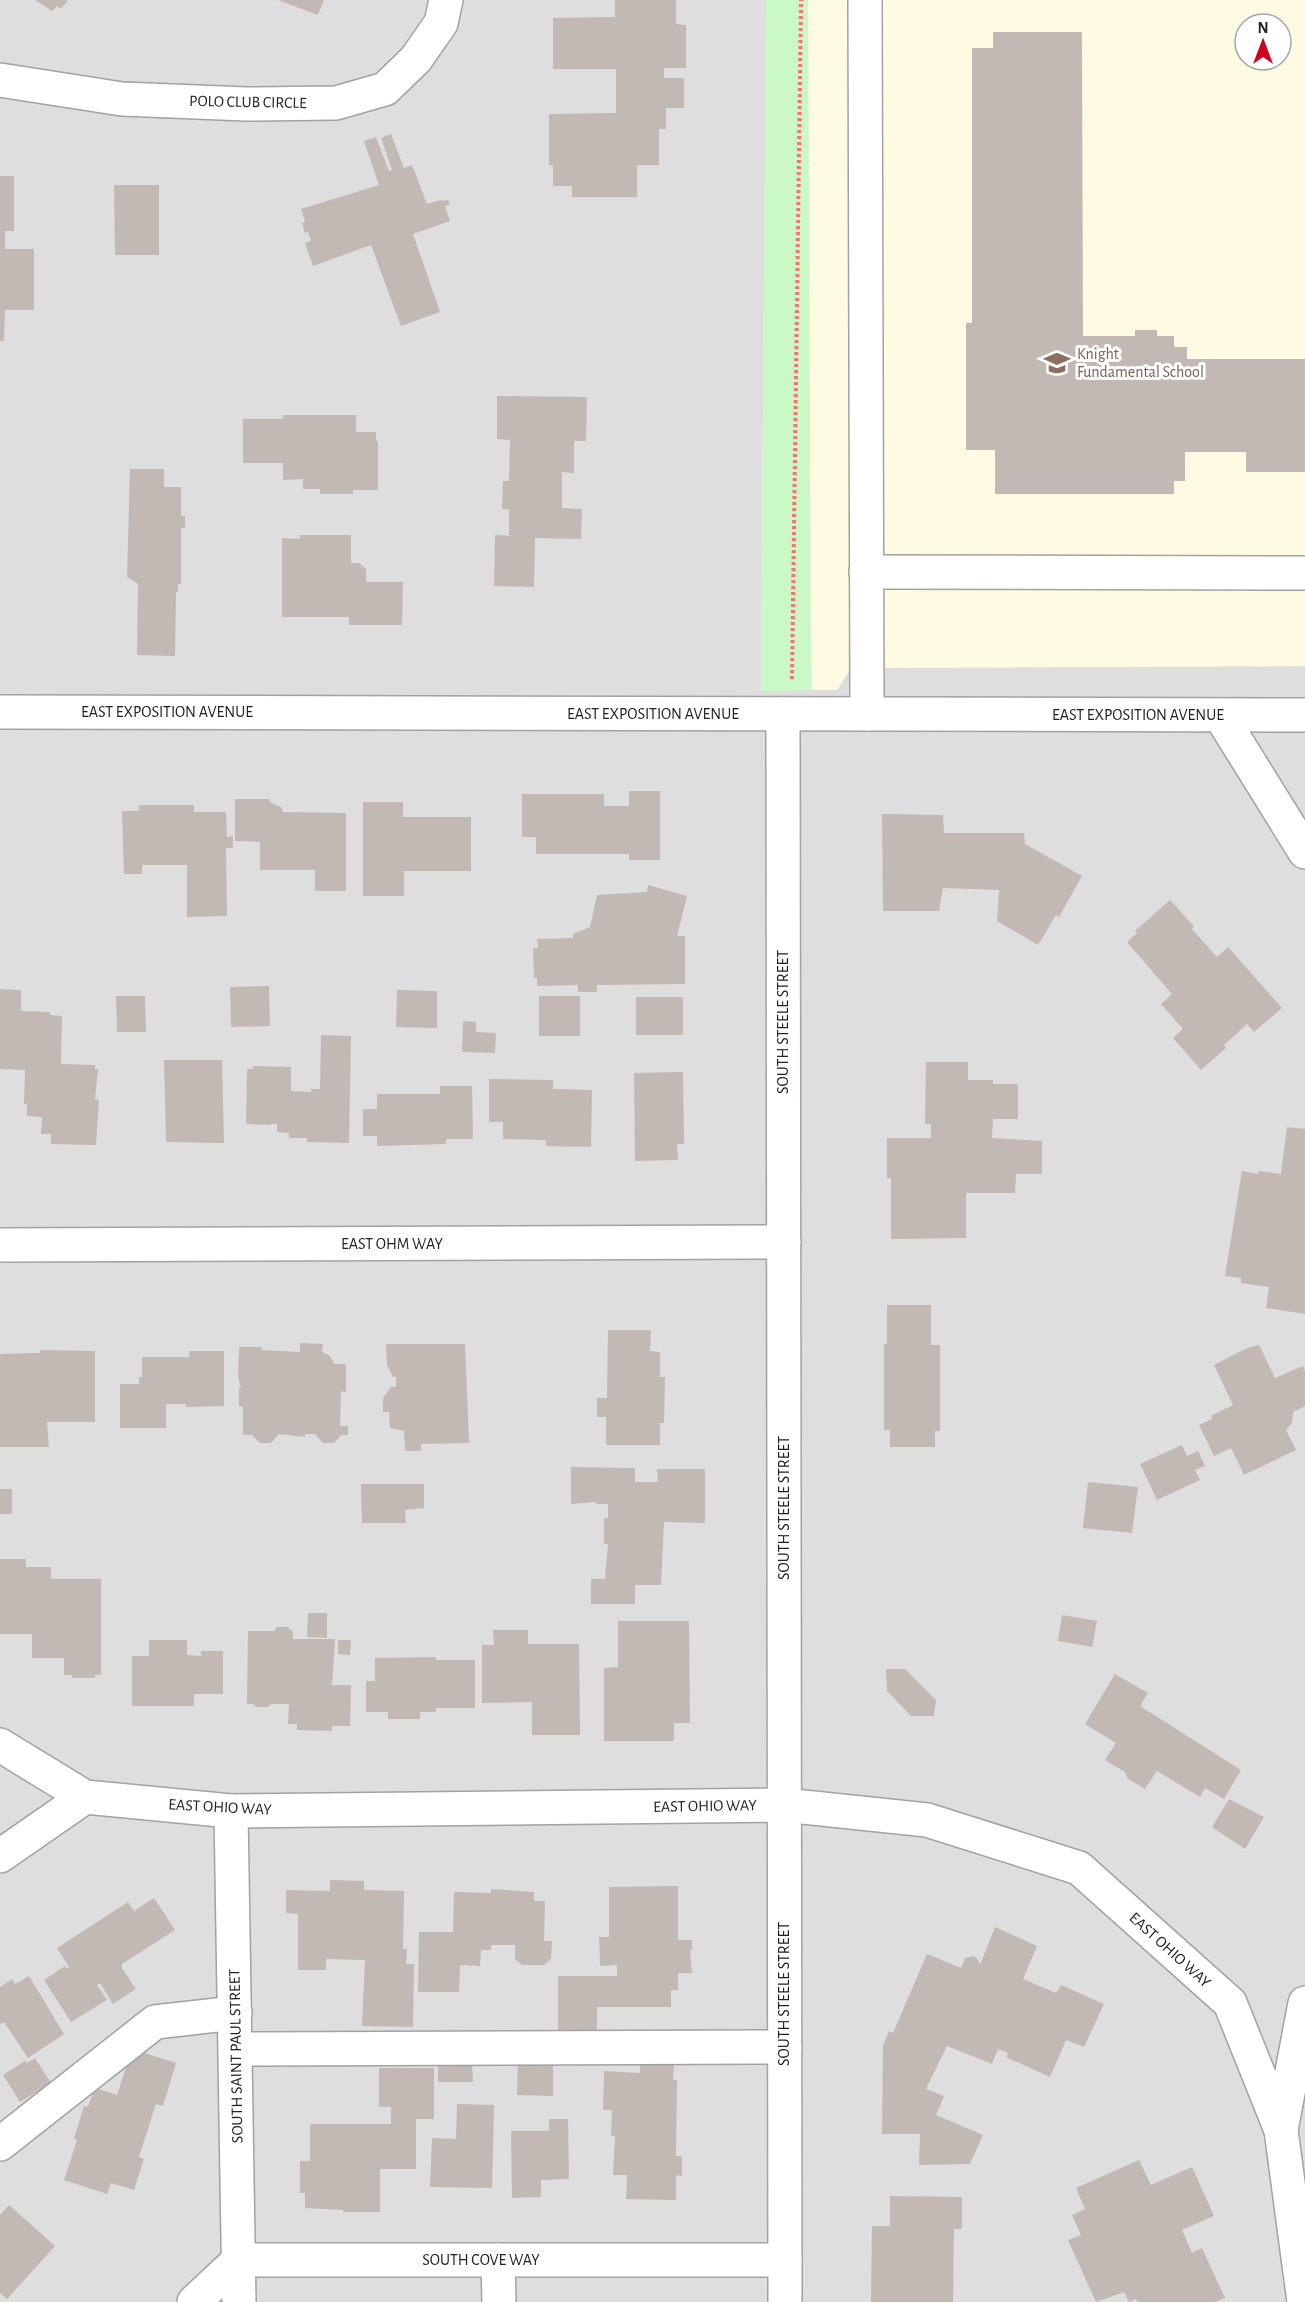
<svg xmlns="http://www.w3.org/2000/svg" width="1305" height="2302" font-family="'Alegreya Sans',sans-serif">
<style>
.residential{fill:#dfdede}
.education{fill:#fffbe3;fill-rule:evenodd}
.park{fill:#caf9c6}
.building{fill:#c2b8b4}
.lines{fill:none;stroke-linecap:round;stroke-linejoin:round}
.minor-casing{stroke:#a2a2a2;stroke-width:36}
.path{stroke:#f97177;stroke-width:4;stroke-dasharray:3 3;stroke-linecap:butt}
.minor{stroke:#fff;stroke-width:33}
.labels{text-anchor:middle;dominant-baseline:central;stroke-width:6;stroke-linejoin:round;paint-order:stroke}
.street-label{font-size:16px;fill:#212121;stroke:#fff}
.education-label{font-size:16px;fill:#785e54;stroke:#fff;text-anchor:start}
</style>
<rect width="100%" height="100%" fill="#f1ede8"/>
<path class="residential" d="M0,0H766L761,690H837L851,668L1305,666V2302H0Z"/>
<path class="education" d="M808,0H1305V666L851,668L837,690H811ZM1245,24H1281V60H1245Z"/>
<path class="park" d="M766,0H808L811,690L761,691Z"/>
<g class="building">
<path d="M35,0H68L61,9L57,6L52,11Z"/>
<path d="M278,0H324L318,15Z"/>
<path d="M615,0H676V24L686,25V68H664V78H684V108H666V129H659V165H637V197H572V186H553V165H549V114L616,113V69H553V18L615,17Z"/>
<path d="M993,32H1082L1083,336H1135V330H1157V336H1174V347H1187V359H1305V472H1246V452H1185V481H1174V494H995V450H966V323H972V48H993Z"/>
<path d="M391,134L404,168L412,165L427,204L441,200L442,201L448,200L450,204L445,206L450,221L413,234L440,312L401,326L371,245L313,266L305,243L311,241L308,232L305,233L302,223L305,222L301,209L379,185L364,141L376,137L389,171L392,170L381,138Z"/>
<path d="M0,176H14V231H5V249H34V310H5L4,341H0Z"/>
<path d="M114,185H159V255H115Z"/>
<path d="M497,396L587,397L586,441H574V473L562,472V508L582,509L581,539L535,538L534,587L494,586L495,535L514,536L509,535V509H502L503,481H509L510,440L497,439Z"/>
<path d="M283,415H356V432H376V441H378V490H353V494H320V489H303V479L283,480V463H243V419H283Z"/>
<path d="M130,469H164V487H181V516H185V528H181V584H178V592H176L175,656L137,655L138,584L127,577Z"/>
<path d="M300,535H351V563H359L366,569V582H403L402,625H349V617H282V538L300,539Z"/>
<path d="M629,791H660V860H629V854H536V837H522V794H604V806H629Z"/>
<path d="M235,799H269L270,802L281,807L283,812L346,813V891H315V870H260V842L235,841Z"/>
<path d="M363,802H403V817H471V871H404V896H363Z"/>
<path d="M139,805H194V812H226L227,837L233,836V848H226L227,916L187,917V865H142V874H124L122,811H139Z"/>
<path d="M882,814L943,815L944,833H1024L1025,844L1082,876L1059,917L1056,915L1038,945L997,921L999,890L943,888L939,911H883Z"/>
<path d="M648,885L687,896L677,936H685V984L597,985V992H578V985L537,986V978H534L533,948H538L537,939L573,938V934L590,927L597,895L647,892Z"/>
<path d="M1170,900L1192,924L1194,927L1192,929L1217,957L1228,947L1282,1008L1254,1032L1247,1024L1224,1045L1226,1048L1201,1070L1173,1038L1183,1029L1161,1004L1172,994L1127,942L1137,933L1135,931Z"/>
<path d="M269,986L270,1026L231,1027L230,987Z"/>
<path d="M0,989L21,990V1011L50,1012V1015L62,1016L61,1064L95,1065V1069H98L95,1099L99,1100L96,1145L51,1144V1134H41L42,1117L27,1116V1104H24L25,1070L0,1069Z"/>
<path d="M397,990L437,991V1028L396,1027Z"/>
<path d="M116,996H145L146,1032H117Z"/>
<rect x="539" y="996" width="41" height="40"/>
<rect x="636" y="997" width="47" height="38"/>
<path d="M463,1021L476,1022V1032L496,1033L495,1053L462,1052Z"/>
<path d="M321,1035L351,1036L349,1143L307,1142V1138H289V1133L277,1132V1124H271V1125L246,1124L247,1069H253V1066L291,1067V1091L311,1092V1089H320Z"/>
<path d="M164,1060H222L224,1143L166,1142Z"/>
<path d="M926,1062H968V1080H993V1084H1018V1119H993L992,1138L1042,1141V1174H1016L1015,1193H966V1238L891,1239V1178H887V1138H931V1124H925Z"/>
<path d="M683,1072L684,1144H677L678,1160L635,1161L634,1073Z"/>
<path d="M489,1079L553,1080V1089L592,1090L591,1147L546,1146V1140L503,1139V1122H489Z"/>
<path d="M440,1086H472L473,1139H446V1144L377,1146V1136H363V1109H377V1094H440Z"/>
<path d="M1287,1127L1305,1129V1314L1266,1308L1269,1287L1241,1283V1278L1225,1276L1242,1171L1258,1174V1171L1281,1174Z"/>
<path d="M887,1305H931V1345H940V1431H935V1447H890V1430H884V1344H887Z"/>
<path d="M608,1330H651L650,1351L660,1352V1377H665L664,1423H660V1445H606V1417H597V1398H607Z"/>
<path d="M300,1343L323,1344L322,1352L330,1356L334,1364H346V1392L341,1391L340,1426H348V1435H341L334,1443H323L315,1434H305V1437L279,1434L271,1443H260L252,1435H243V1407L239,1406V1387L241,1388L238,1377L239,1347H262V1350L300,1352Z"/>
<path d="M386,1344H465L469,1443L421,1444V1451H405L404,1431L390,1428L389,1412H383V1398L391,1387H396V1377H393L387,1365Z"/>
<path d="M1259,1345L1275,1378L1303,1366L1305,1371V1406L1293,1412L1292,1423L1286,1430L1296,1450L1244,1475L1231,1448L1214,1456L1199,1425L1212,1419L1211,1416L1233,1405L1214,1365L1245,1349Z"/>
<path d="M40,1350L95,1351V1422H47L49,1447H0V1354L40,1353Z"/>
<path d="M189,1351H224V1406L186,1407V1404H166V1428H120V1384H139V1377H142V1357H189Z"/>
<path d="M1182,1445L1187,1456L1198,1451L1205,1466L1195,1470L1200,1480L1157,1500L1140,1464Z"/>
<path d="M571,1467L635,1468V1482H658L657,1469H705V1523L664,1522L661,1585H635V1604H591V1579H605L608,1544H604V1518H608V1504H596V1502L571,1504Z"/>
<path d="M1088,1482L1138,1487L1132,1533L1083,1528Z"/>
<path d="M361,1484H424V1508L405,1510L406,1523H362Z"/>
<rect x="0" y="1489" width="12" height="25"/>
<path d="M0,1559H26V1567H51V1579H101V1675H95V1678H72V1675H64V1658H32V1634H0Z"/>
<path d="M308,1613H327V1638L307,1637Z"/>
<path d="M1062,1615L1097,1621L1092,1647L1058,1641Z"/>
<path d="M618,1621H689L690,1723H674V1741H604V1668L618,1667Z"/>
<path d="M277,1627H288L293,1632V1639H335L332,1685H351L350,1726H332V1731L297,1730V1724H288L289,1704H271L268,1707H256L253,1704H247L248,1631H274Z"/>
<path d="M493,1630H528V1644H579L580,1735H532V1702L482,1703V1645H494Z"/>
<path d="M149,1640H187V1655L201,1656V1651H223V1694H194V1706H132V1656H149Z"/>
<path d="M338,1640H351L350,1655L338,1654Z"/>
<path d="M436,1657V1660H475V1708H436V1712H420V1719H388V1712H366V1681H375V1658Z"/>
<path d="M886,1669H905L936,1700L934,1716H911L887,1691Z"/>
<path d="M1115,1674L1148,1693L1140,1706L1241,1770L1224,1799L1205,1788L1200,1797L1157,1771L1145,1789L1127,1778L1125,1772L1105,1760L1116,1743L1085,1724Z"/>
<path d="M1229,1799L1264,1817L1245,1849L1212,1827Z"/>
<path d="M330,1880L364,1881V1890H366L404,1891L403,1949H407L406,1964H414L413,2027L362,2026L365,1960L326,1959V1970H298V1914L286,1913V1890L330,1891Z"/>
<path d="M678,1886V1940H692V1950H690L692,1973H678V1990H671V2007H597V2031H558V1976H617V1965L600,1966L599,1937H609V1887Z"/>
<path d="M491,1889L534,1892V1901H545L544,1941H552L551,1959L544,1965H522L515,1959V1945H491V1950H481L480,1966L460,1965L459,1992H418L419,1932H453L454,1892L491,1893Z"/>
<path d="M154,1898L175,1930L122,1964V1968L136,1989L113,2004L100,1983L97,1985L107,2000L71,2022L44,1980L65,1966L67,1969L69,1967L57,1948L128,1902L134,1911Z"/>
<path d="M995,1927L1037,1946L1023,1979L1056,1993L1061,1985L1104,2004L1084,2047L1066,2040L1050,2077L1006,2057L1008,2053L998,2049L992,2064L947,2046L926,2089L944,2096L936,2115L983,2135L970,2164L919,2165L920,2134H882L883,2045L889,2031L893,2033L927,1954L961,1968L965,1958L974,1956L979,1961L980,1965Z"/>
<path d="M29,1976L64,2034L28,2058L4,2022L0,2024V1987L12,1979L15,1984Z"/>
<path d="M132,2049L176,2063L163,2106L156,2104L139,2157L144,2159L134,2190L111,2183L107,2194L64,2180L77,2140L74,2139L84,2106L88,2107L95,2088L117,2095Z"/>
<path d="M35,2058L51,2083L20,2102L3,2075L25,2061L27,2063Z"/>
<path d="M518,2063L553,2064V2096L517,2095Z"/>
<path d="M438,2064H472L473,2082H438Z"/>
<path d="M640,2064L674,2065L673,2080H677L676,2156H682V2176L677,2175L676,2178V2200L626,2199L627,2175H613L615,2136H611L612,2110H603L604,2071L640,2073Z"/>
<path d="M379,2068H434V2119H416V2169H380V2212H343V2210L305,2208V2193H300V2161H310V2124H391V2107H379Z"/>
<path d="M457,2104L494,2105L492,2188L430,2187L432,2138L456,2139Z"/>
<path d="M549,2119H568L569,2179L541,2180V2197L512,2198L511,2131H549Z"/>
<path d="M1139,2160L1151,2185L1192,2167L1214,2216L1182,2230L1192,2253L1202,2248L1225,2298L1215,2302H1137L1136,2299L1129,2302L1124,2292L1096,2302L1068,2240L1081,2235L1072,2215L1085,2209L1076,2188Z"/>
<path d="M890,2196L962,2197V2229H954L953,2302H871L872,2226H890Z"/>
<path d="M9,2205L55,2246L7,2299L0,2293V2215Z"/>
</g>
<g class="lines">
<g class="minor-casing">
<g id="minor">
<path d="M865,0L867,714"/>
<path d="M0,80L122,99L246,104L336,103L385,89L416,59L441,23L446,0"/>
<path d="M866,572L1305,573"/>
<path d="M0,712L1305,715"/>
<path d="M783,714L785,2302"/>
<path d="M1220,715L1305,852"/>
<path d="M0,1245L784,1242"/>
<path d="M0,1745L85,1797L231,1811L784,1805L927,1820L1079,1868L1230,2003L1281,2130"/>
<path d="M231,1811L239,2302"/>
<path d="M0,1856L85,1797"/>
<path d="M236,2049L785,2047"/>
<path d="M0,2144L155,2022L235,2013"/>
<path d="M498,2260L499,2302"/>
<path d="M194,2302L239,2260H785"/>
<path d="M1304,2302L1281,2130L1305,2003"/>
</g>
</g>
<path class="path" d="M792,679L801,0"/>
<use href="#minor" class="minor"/>
</g>
<defs>
<g id="school-bare" transform="scale(2.07)"><path d="M0-5L7-2L0 1L-7-2ZM-4 1L0 2.5L4 1V4Q0 6-4 4Z" fill="#8d6e63" stroke="#fff" stroke-width="2.5" paint-order="stroke"/></g>
</defs>
<g fill-rule="evenodd">
<use href="#school-bare" x="1057" y="363"/>
</g>
<g class="labels">
<g class="street-label">
<text transform="translate(248 102) rotate(1)">POLO CLUB CIRCLE</text>
<text x="167" y="712">EAST EXPOSITION AVENUE</text>
<text x="653" y="714">EAST EXPOSITION AVENUE</text>
<text x="1138" y="715">EAST EXPOSITION AVENUE</text>
<text transform="translate(783 1022) rotate(-90)">SOUTH STEELE STREET</text>
<text x="392" y="1244">EAST OHM WAY</text>
<text transform="translate(784 1508) rotate(-90)">SOUTH STEELE STREET</text>
<text transform="translate(705 1806) rotate(-1)">EAST OHIO WAY</text>
<text transform="translate(220 1807) rotate(3)">EAST OHIO WAY</text>
<text transform="translate(1170 1950) rotate(42)">EAST OHIO WAY</text>
<text transform="translate(784 1994) rotate(-90)">SOUTH STEELE STREET</text>
<text transform="translate(236 2056) rotate(-91)">SOUTH SAINT PAUL STREET</text>
<text x="481" y="2260">SOUTH COVE WAY</text>
</g>
<g class="education-label">
<text x="1077" y="354">Knight<tspan x="1077" dy="18">Fundamental School</tspan></text>
</g>
</g>
<g transform="translate(1263 42)"><circle r="28" fill="#ffffff" stroke="#a6a6a6" stroke-width="1.5"/>
<path d="M0-4.5L10 22L0 15L-10 22Z" fill="#d0021f"/>
<text y="-9" font-size="16" font-weight="bold" text-anchor="middle" fill="#212121">N</text>
</g>
</svg>
